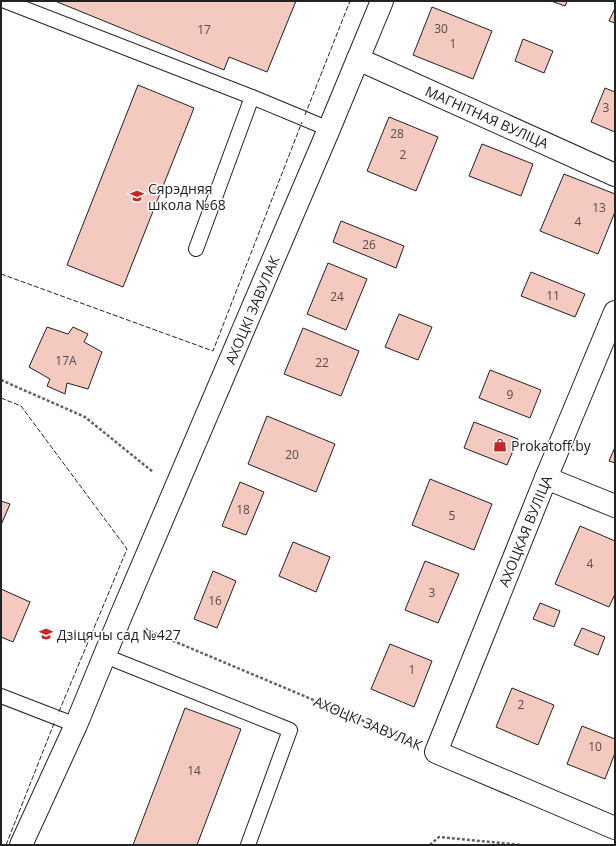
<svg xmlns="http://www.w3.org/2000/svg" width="616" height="846" font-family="'Open Sans',sans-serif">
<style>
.building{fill:#f3c9c0;stroke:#222}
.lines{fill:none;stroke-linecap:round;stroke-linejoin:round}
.lane-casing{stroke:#222;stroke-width:16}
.street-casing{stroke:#222;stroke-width:24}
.path{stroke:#646464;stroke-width:2.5;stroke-dasharray:3 2;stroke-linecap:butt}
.lane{stroke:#fff;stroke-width:14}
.street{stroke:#fff;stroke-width:22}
.fence{stroke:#222;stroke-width:1;stroke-dasharray:5 2;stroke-linecap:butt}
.labels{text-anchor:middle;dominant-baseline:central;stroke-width:3;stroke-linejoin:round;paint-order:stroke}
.number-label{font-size:12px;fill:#564c4a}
.street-label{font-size:14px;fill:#222;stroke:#fff}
.poi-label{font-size:14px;fill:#222;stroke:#fff;text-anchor:start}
</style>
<rect width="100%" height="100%" fill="#fff"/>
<g class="building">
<path d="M55,1H296L267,72L229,57L224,70Z"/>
<path d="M551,1H567L565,6Z"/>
<path d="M432,7L492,31L473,79L413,55Z"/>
<path d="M615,8V23L609,21Z"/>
<path d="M523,39L553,51L544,73L515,61Z"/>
<path d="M138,85L194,108L123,287L67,265Z"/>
<path d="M605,88L615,92V132L591,122Z"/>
<path d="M389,117L438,137L416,191L367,171Z"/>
<path d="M482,144L533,164L521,196L469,176Z"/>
<path d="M564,174L615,194V212L598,254L540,231Z"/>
<path d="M341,221L404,246L396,268L333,242Z"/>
<path d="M328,263L367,279L346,330L307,314Z"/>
<path d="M531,272L585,294L575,317L521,296Z"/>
<path d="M399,314L432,327L418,360L385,347Z"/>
<path d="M47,327L68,334L73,327L88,334L84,342L102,352L88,389L67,383L65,394L47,386L50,379L29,367Z"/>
<path d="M303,328L359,351L341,396L284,374Z"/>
<path d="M490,370L541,390L530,418L479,398Z"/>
<path d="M267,416L335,444L316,492L248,464Z"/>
<path d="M474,422L518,439L507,465L464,448Z"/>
<path d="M615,447V463L609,461Z"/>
<path d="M430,479L492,504L474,550L412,525Z"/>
<path d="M240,482L264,492L246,535L222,526Z"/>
<path d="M1,501L10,504L1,525Z"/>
<path d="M580,526L615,541V594L609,607L555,584Z"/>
<path d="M293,542L330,557L316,592L279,576Z"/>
<path d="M425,561L459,574L438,623L405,610Z"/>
<path d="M213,571L236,581L217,628L194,619Z"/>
<path d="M1,589L30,602L13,642L1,637Z"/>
<path d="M540,603L560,611L554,627L533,619Z"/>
<path d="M582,628L605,637L598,655L574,645Z"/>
<path d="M390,644L432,661L414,707L371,689Z"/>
<path d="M512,688L554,705L538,745L496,727Z"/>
<path d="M185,708L241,729L197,845H133Z"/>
<path d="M582,726L615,739V753L605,779L567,764Z"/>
</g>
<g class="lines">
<g class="lane-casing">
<g id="lane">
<path d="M5,1L252,97L329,129"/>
<path d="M196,249L252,97"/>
<path d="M105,656L290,730L248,845"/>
<path d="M1,696L76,725"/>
</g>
</g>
<g class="street-casing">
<g id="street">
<path d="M358,59L615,175"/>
<path d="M615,312L546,478L436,752L615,828"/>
<path d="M546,478L615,506"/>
<path d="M21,845L76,725L120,618L329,129L382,1"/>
</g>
</g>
<g class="path">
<path d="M1,380L85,417L153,472"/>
<path d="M145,629L411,741"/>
<path d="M430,845L439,837L522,845"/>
</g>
<use href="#lane" class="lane"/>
<use href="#street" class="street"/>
<g class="fence">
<path d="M305,115L350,1"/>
<path d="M1,274L213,351L302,122"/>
<path d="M1,398L21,406L127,549L58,714"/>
<path d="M6,845L55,721"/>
</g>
</g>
<defs>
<g id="school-bare" transform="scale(1.08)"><path d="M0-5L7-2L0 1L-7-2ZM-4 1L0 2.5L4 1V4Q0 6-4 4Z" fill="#c62828" stroke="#fff" stroke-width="2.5" paint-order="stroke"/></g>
<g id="shop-bare" transform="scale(1.08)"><path d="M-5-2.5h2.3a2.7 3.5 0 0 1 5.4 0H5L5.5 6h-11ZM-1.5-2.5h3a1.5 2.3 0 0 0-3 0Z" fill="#c62828" stroke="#fff" stroke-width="2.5" paint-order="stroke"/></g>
</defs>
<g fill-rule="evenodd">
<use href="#school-bare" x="137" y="196"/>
<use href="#shop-bare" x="500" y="445"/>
<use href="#school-bare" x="46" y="634"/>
</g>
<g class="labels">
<g class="number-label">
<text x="441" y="28">30</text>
<text x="204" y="29">17</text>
<text x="453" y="43">1</text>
<text x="606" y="107">3</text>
<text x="397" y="133">28</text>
<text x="403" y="154">2</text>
<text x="599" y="207">13</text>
<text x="578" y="221">4</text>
<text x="369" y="244">26</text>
<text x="553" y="295">11</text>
<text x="337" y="296">24</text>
<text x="66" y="360">17А</text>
<text x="322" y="362">22</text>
<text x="510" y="394">9</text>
<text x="292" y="454">20</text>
<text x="243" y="509">18</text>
<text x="452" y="515">5</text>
<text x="590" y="563">4</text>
<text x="432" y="592">3</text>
<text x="215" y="600">16</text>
<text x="412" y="669">1</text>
<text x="521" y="704">2</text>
<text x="595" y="746">10</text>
<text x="194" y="770">14</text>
</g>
<g class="street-label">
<text transform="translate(487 117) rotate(24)">МАГНІТНАЯ ВУЛІЦА</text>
<text transform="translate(252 310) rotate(-67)">АХОЦКІ ЗАВУЛАК</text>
<text transform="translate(525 531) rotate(-68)">АХОЦКАЯ ВУЛІЦА</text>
<text transform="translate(368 723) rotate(23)">АХОЦКІ ЗАВУЛАК</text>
</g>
<g class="poi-label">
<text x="148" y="188">Сярэдняя<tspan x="148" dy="16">школа №68</tspan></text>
<text x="511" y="445">Prokatoff.by</text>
<text x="57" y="634">Дзіцячы сад №427</text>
</g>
</g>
<rect width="616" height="846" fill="none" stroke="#222222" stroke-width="4"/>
</svg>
